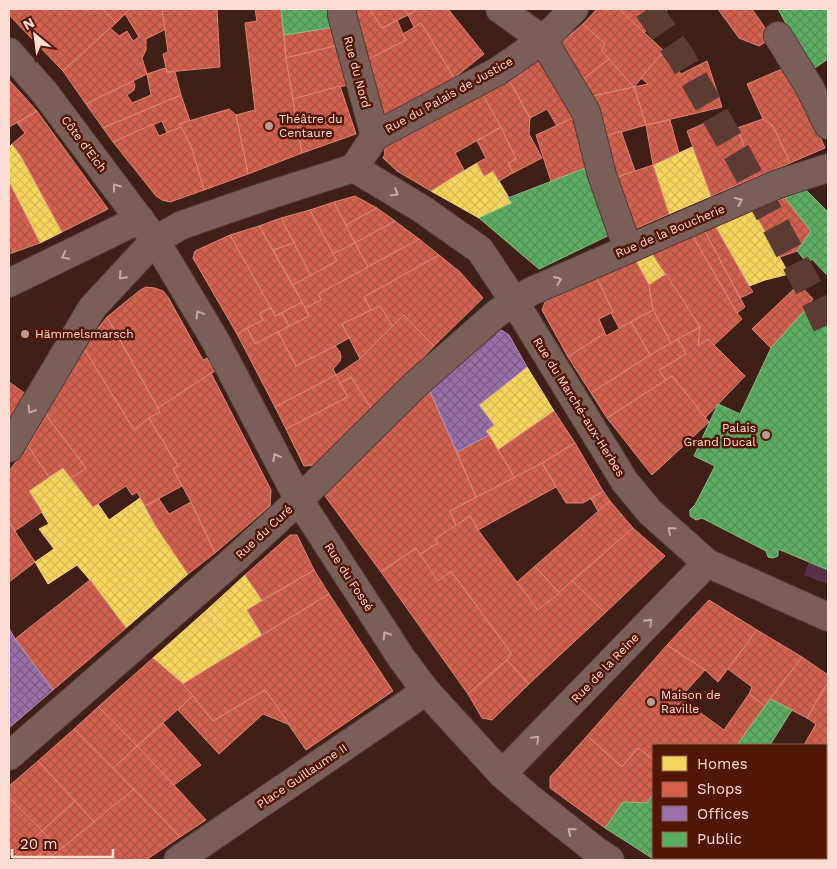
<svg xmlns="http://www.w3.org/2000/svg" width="837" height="869" font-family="'Work Sans',sans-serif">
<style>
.grass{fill:url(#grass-tufts)}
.homes{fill:url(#homes-cross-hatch);stroke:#f8d780}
.shops{fill:url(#shops-cross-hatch);stroke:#e18575}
.offices{fill:url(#offices-cross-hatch);stroke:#b790b7}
.public{fill:url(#public-cross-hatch);stroke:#8bbc83}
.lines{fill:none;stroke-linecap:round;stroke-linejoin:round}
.street-tunnel{stroke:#5c3c32;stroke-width:28;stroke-dasharray:28 14;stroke-linecap:butt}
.primary-tunnel{stroke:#5c3c32;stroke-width:28;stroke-dasharray:28 14;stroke-linecap:butt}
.street-casing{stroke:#533a35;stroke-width:30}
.street{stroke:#795f57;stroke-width:28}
.oneway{stroke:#c8aaa1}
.poi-dot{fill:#ba9a91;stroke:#521605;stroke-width:2}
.labels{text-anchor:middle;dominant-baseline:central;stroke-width:5;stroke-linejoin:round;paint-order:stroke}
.street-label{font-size:12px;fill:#fcdcd3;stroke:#521605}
.poi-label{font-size:12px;fill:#fcdcd3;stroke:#521605;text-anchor:start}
</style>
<defs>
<pattern id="grass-tufts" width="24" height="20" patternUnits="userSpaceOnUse" patternTransform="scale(1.25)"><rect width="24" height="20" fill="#57304a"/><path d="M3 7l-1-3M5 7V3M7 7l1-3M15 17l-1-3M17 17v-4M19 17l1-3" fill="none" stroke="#704d63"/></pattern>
<pattern id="homes-cross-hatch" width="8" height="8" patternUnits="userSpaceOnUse" patternTransform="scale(1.25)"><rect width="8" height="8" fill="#f6d55c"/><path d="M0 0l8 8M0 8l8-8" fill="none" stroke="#d4b856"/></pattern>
<pattern id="shops-cross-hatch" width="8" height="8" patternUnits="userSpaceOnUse" patternTransform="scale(1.25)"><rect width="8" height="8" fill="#d6604d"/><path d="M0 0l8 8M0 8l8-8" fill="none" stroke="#a65648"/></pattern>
<pattern id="offices-cross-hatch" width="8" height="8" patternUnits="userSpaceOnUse" patternTransform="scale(1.25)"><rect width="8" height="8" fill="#9970ab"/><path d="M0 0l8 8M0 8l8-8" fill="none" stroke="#7a5e80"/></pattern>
<pattern id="public-cross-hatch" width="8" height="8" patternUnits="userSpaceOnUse" patternTransform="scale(1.25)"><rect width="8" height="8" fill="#5aae61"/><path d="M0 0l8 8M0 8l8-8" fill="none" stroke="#568e57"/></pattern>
</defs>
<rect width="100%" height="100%" fill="#402016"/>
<path class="grass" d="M809,562L828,570V584L804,575Z"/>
<g class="homes">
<path d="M12,144L21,156L62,232L40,243L9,182V147Z"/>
<path d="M692,147L711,196L669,214L653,165Z"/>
<path d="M477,163L484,176L493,171L512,203L479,218L431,191Z"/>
<path d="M753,210L789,274L765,280L749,286L714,224Z"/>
<path d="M651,252L666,274L649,285L635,260Z"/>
<path d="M527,367L554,411L498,450L486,431L494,425L479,405Z"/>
<path d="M63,468L93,507L98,504L109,520L140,498L155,525L188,574L126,628L90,580L77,565L48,584L35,562L54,549L39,529L49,524L29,491Z"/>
<path d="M245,575L262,600L247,610L262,635L239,649L208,609Z"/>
<path d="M208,609L239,649L183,684L153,658Z"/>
</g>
<g class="shops">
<path d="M9,9H103L116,23L63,71L9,15Z"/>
<path d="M103,9H130L116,23Z"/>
<path d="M130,9H162L166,29L146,39V50L142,58L147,74L86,104L63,71L110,28L119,36L127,31L133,41L139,37L125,14Z"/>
<path d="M162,9H217L220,67L167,72L163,54L168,52Z"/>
<path d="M255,9H281L286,58L302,153L248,174L236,115L255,110L245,23L257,21Z"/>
<path d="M355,9H370L382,28L397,20L406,40L365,61L350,11Z"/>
<path d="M370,9H404L408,15L382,28Z"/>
<path d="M404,9H418L408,15Z"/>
<path d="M418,9H448L484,54L454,78L421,23L414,27L408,15Z"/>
<path d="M597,9H619L664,51L634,87L601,50L605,44L583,24Z"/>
<path d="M619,9H668L644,33Z"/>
<path d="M718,9H752L772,38L759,46L739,38Z"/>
<path d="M421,23L454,78L426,95L383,115L365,61L406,40L403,34Z"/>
<path d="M583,24L605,44L601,50L609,59L577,84L554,48Z"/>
<path d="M335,27L339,45L286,58L284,35Z"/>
<path d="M339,45L347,85L293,99L286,58Z"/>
<path d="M664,51L681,74L707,61L722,107L646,125L634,87L648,84L641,78Z"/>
<path d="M548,55L582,114L557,126L547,109L530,118L509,80Z"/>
<path d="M609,59L634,87L584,98L577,84Z"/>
<path d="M789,66L825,148L790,163L773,126L763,119L747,84Z"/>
<path d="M165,68L167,72H175L181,95L103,128L86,104L133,81L135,85L134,90L127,95L132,103L151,95L147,74Z"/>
<path d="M9,80L37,111L9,127Z"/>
<path d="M509,80L530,118L529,134L542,158L513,173L508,163L516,159L483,95Z"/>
<path d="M340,86L356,134L302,153L293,99Z"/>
<path d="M634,87L646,125L603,137L584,98Z"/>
<path d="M181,95L190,121L179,124L181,127L167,133L162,121L113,142L103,128Z"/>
<path d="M483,95L501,127L455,153L464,170L431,191L397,171L383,158L385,154L384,150L381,146Z"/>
<path d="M229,109L236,115L248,174L204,190L191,146L179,124Z"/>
<path d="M37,111L108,209L62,232L21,156L12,144L25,133L17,123Z"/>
<path d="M582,114L596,164L551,181L536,135Z"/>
<path d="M763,119L773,126L790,163L756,177L737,128Z"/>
<path d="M670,120L679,153L653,165L646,125Z"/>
<path d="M710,121L716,135L737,128L756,177L711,196L687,131Z"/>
<path d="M153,124L159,136L181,127L191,146L204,190L170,202L162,200L156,196L113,142Z"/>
<path d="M501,127L516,159L508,163L513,173L499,181L493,171L484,176L477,163L486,158L477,141Z"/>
<path d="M621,131L635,171L611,179L603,137Z"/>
<path d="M653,165L669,214L630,231L611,179Z"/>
<path d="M9,182L40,243L9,254Z"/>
<path d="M355,196L377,208L346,225L334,202Z"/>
<path d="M785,198L811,231L797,251L780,257L753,210Z"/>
<path d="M334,202L355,243L333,254L310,210Z"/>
<path d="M377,208L395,221L355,243L346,225Z"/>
<path d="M310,210L337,261L311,276L281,218Z"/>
<path d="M281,218L294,243L273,250L259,226Z"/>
<path d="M395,221L419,239L368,267L355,243Z"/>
<path d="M714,224L749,286L753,292L740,298L703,228Z"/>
<path d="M259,226L302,302L275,316L230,235Z"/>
<path d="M703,228L745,307L737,313L691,233Z"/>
<path d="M691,233L737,313L742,319L714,345L708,339L698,346L700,327L651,252Z"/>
<path d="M230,235L271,308L260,313L263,320L237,334L193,258L195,251Z"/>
<path d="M419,239L439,255L364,297L371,310L342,324L349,338L335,346L296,366L278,332L309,316L305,308L321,300L318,294Z"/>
<path d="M294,243L311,276L293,285L273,250Z"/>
<path d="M355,243L368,267L318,294L321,300L305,308L293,285L337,261L333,254Z"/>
<path d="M439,255L460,272L483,298L434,346L404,315L393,327L380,306L371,310L364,297Z"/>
<path d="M635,260L649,285L653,310L619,328L611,313L613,312L597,278Z"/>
<path d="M666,274L700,327L671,343L653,310L649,285Z"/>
<path d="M597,278L613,312L599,319L605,333L568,357L542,310L545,302Z"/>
<path d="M799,284L813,299L806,309L771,348L752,329Z"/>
<path d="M146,287L155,288L163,291L168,297L203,360L207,358L215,371L158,408L107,317L139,291Z"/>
<path d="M302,302L309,316L289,326L282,313Z"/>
<path d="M380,306L393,327L360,359L342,324Z"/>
<path d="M271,308L275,316L282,313L289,326L255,344L247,328L263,320L260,313Z"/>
<path d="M653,310L671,343L650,355L631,322Z"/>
<path d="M404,315L434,346L373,411L351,377L340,383L336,375L360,359Z"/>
<path d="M107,317L160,412L149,418L134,430L83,347Z"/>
<path d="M631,322L650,355L591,393L568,357L605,333L606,336Z"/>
<path d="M700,327L698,346L708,339L745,376L705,418L672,376L666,380L659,370L686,354L678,339Z"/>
<path d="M247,328L255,344L278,332L296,366L335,346L340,352L341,357L340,361L333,369L336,375L275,407L237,334Z"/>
<path d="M678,339L686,354L659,370L666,380L607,418L591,393L650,355Z"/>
<path d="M83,347L134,430L149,418L178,466L173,469L182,486L145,506L137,492L132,495L126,486L93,507L71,478L86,468L46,415Z"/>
<path d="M211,373L271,490L270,506L215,553L191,502L173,469L178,466L149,418L160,412L158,408Z"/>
<path d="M336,375L348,397L286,429L275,407Z"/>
<path d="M672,376L709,422L652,475L607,418Z"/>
<path d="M351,377L373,411L318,465L304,466L286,429L348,397L340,383Z"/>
<path d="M9,382L30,397L9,425Z"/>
<path d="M429,389L476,497L450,511L456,526L435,539L438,543L419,555L416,548L381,572L322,492Z"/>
<path d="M554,411L575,443L542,463L515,478L498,450Z"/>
<path d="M46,415L86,468L71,478L63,468L49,477L28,446Z"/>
<path d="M489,435L515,478L476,497L457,452Z"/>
<path d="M575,443L603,491L583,503H566L542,463Z"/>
<path d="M28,446L49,477L29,491L42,512L15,531L9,522V471Z"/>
<path d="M542,463L556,487L478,530L470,516L456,526L450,511Z"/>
<path d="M603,491L610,501L598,511L591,499Z"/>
<path d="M159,499L169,514L191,502L215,553L188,574L155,525L145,506Z"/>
<path d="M610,501L633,528L559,593L535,566Z"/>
<path d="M470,516L478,530L538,610L572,581L605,613L529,684L507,660L511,653L451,571L438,581L419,555L438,543L435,539Z"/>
<path d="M9,522L35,562L9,582Z"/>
<path d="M633,528L665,556L605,613L572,581Z"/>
<path d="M290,535H297L314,570L262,600L245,575Z"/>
<path d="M416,548L438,581L451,571L511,653L507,660L468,694L381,572Z"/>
<path d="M535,566L559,593L538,610L517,582Z"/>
<path d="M314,570L329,594L262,635L247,610Z"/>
<path d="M90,580L126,628L53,690L15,639Z"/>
<path d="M329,594L393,691L306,750L265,690L213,721L183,684Z"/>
<path d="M709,600L757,630L718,682L705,670L667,645Z"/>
<path d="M757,630L802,657L765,706L749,694L752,687L728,669Z"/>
<path d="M667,645L705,670L680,698L724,730L749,694L765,706L737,745H653V760L638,748L622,767L587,736Z"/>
<path d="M802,657L828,675V682L807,718L770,699Z"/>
<path d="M153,658L183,684L193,696L137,746L98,707Z"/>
<path d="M507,660L529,684L492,720L482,718L468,694Z"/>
<path d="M828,682V775L826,774V745H804L816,724L807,718Z"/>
<path d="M265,690L290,725L263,714L219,754L178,710L193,696L213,721Z"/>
<path d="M98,707L137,746L113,768L74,729Z"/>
<path d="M163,723L201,765L174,785L137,746Z"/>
<path d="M74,729L134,789L94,822L38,761Z"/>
<path d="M587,736L622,767L638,748L653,760V794L647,803L623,802L605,828L550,788V777Z"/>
<path d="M137,746L174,785L206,820L180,837L113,768Z"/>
<path d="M38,761L75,801L42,831L9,798V786Z"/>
<path d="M134,789L180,837L146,860H56L52,856Z"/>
<path d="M9,798L42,831L13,858L9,853Z"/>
<path d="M75,801L94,822L59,850L42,831Z"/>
<path d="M42,831L59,850L52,856L46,849L33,860H15L13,858Z"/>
<path d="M46,849L56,860H33Z"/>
<path d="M677,858H727L726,860H676Z"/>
<path d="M727,858H767L771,860H726Z"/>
</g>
<g class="offices">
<path d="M496,329L503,331L509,335L527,367L479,405L494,425L486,431L489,435L457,452L429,389L457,368L454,364Z"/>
<path d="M9,628L15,639L53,690L9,728Z"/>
</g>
<g class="public">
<path d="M281,9H333L335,27L284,35Z"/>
<path d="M778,9H828V59L809,72L789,29Z"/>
<path d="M596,164L618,231L539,269L479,218L512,203L508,198Z"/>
<path d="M806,190L828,212V274H826L812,259L807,263L797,251L811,231L785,198Z"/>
<path d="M806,309L818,317L827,314L828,312V570L778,549V556L773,558L768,557L766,551L702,518L696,520L690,516V510L695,505L715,466L694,456L718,404L740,414L771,348Z"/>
<path d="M770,699L792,710L770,745H737Z"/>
<path d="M826,774L828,775V788L826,793Z"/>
<path d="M653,794V858H677L676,860H655L605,828L623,802L647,803Z"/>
<path d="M826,821L828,822V860H798L799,858H826Z"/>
<path d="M767,858H799L798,860H771Z"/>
</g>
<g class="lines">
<path class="street-tunnel" d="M687,860L689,858"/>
<path class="primary-tunnel" d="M648,9L681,57L738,155L812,294L828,329"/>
<g class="street-casing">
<g id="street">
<path d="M342,9V15L375,136"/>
<path d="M500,9L543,40L586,112L602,175L628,249"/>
<path d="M778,36L810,88L828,125"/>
<path d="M9,52L45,93L155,240L215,340L299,500L402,659L426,691L502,774L531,799L595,850L610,860"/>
<path d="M354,168L422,209L480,250L514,301L625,482L650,512L707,563L828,617"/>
<path d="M354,168L375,136L498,71L543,40L574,9"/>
<path d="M9,283L140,219"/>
<path d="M9,448L92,308L155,240L182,225L263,197L354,168"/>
<path d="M9,756L235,559L299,500L415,385L496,314L514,301L532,291L778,184L828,168"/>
<path d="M502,774L707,563"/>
<path d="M178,860L426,691"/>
</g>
</g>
<use href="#street" class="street"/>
</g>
<defs><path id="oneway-chevron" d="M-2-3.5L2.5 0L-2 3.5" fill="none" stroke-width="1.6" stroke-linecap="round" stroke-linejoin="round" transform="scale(1.25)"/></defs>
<g class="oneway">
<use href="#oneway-chevron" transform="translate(116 187) rotate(-127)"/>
<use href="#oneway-chevron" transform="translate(395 193) rotate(31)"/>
<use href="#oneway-chevron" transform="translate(739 201) rotate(-23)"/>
<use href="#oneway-chevron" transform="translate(65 256) rotate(154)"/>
<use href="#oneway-chevron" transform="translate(122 276) rotate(133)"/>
<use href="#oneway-chevron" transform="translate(558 280) rotate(-24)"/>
<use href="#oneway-chevron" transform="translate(199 314) rotate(-121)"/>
<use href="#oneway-chevron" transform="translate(31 410) rotate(121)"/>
<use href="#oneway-chevron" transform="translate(276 457) rotate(-118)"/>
<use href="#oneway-chevron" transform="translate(671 530) rotate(-138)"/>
<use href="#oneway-chevron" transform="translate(649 622) rotate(-46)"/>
<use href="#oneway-chevron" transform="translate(386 635) rotate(-123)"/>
<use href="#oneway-chevron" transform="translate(536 739) rotate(-46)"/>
<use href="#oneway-chevron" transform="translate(571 831) rotate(-141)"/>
</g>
<g class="poi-dot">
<circle cx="269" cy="126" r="5"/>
<circle cx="25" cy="334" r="5"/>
<circle cx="766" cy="435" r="5"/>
<circle cx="651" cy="702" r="5"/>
</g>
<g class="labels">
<g class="street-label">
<text transform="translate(357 72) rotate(75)">Rue du Nord</text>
<text transform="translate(449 95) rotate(-29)">Rue du Palais de Justice</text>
<text transform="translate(84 144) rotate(53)">Côte d'Eich</text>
<text transform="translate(670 231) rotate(-23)">Rue de la Boucherie</text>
<text transform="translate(579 407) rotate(58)">Rue du Marché-aux-Herbes</text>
<text transform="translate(264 532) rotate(-43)">Rue du Curé</text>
<text transform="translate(349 577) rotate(57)">Rue du Fossé</text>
<text transform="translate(605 668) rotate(-46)">Rue de la Reine</text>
<text transform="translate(302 776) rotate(-34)">Place Guillaume II</text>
</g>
<g class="poi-label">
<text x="279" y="119">Théâtre du<tspan x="279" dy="14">Centaure</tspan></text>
<text x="35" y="334">Hämmelsmarsch</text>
<text x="756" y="428" text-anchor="end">Palais<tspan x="756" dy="14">Grand Ducal</tspan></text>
<text x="661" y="695">Maison de<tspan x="661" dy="14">Raville</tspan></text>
</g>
</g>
<rect width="837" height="869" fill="none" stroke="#fcdcd3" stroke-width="20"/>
<rect x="652" y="744" width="175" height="115" fill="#521605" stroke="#966557"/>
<rect x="662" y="756" width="25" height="15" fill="#f6d55c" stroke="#966557"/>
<text x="697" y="769" font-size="15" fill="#fcdcd3">Homes</text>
<rect x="662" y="782" width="25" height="15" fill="#d6604d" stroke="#966557"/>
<text x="697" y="794" font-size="15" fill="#fcdcd3">Shops</text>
<rect x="662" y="806" width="25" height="15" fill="#9970ab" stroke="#966557"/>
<text x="697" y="819" font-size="15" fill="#fcdcd3">Offices</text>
<rect x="662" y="832" width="25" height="15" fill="#5aae61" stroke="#966557"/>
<text x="697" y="844" font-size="15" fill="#fcdcd3">Public</text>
<g transform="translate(35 35) rotate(331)" stroke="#521605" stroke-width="4" paint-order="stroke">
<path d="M0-4L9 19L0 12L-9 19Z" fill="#fcdcd3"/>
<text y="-8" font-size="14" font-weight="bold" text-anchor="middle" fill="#fcdcd3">N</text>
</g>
<path d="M12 849v8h101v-8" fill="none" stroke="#fcdcd3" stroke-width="2.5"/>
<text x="20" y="849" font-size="15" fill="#fcdcd3" stroke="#521605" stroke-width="4" paint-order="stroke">20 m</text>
</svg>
